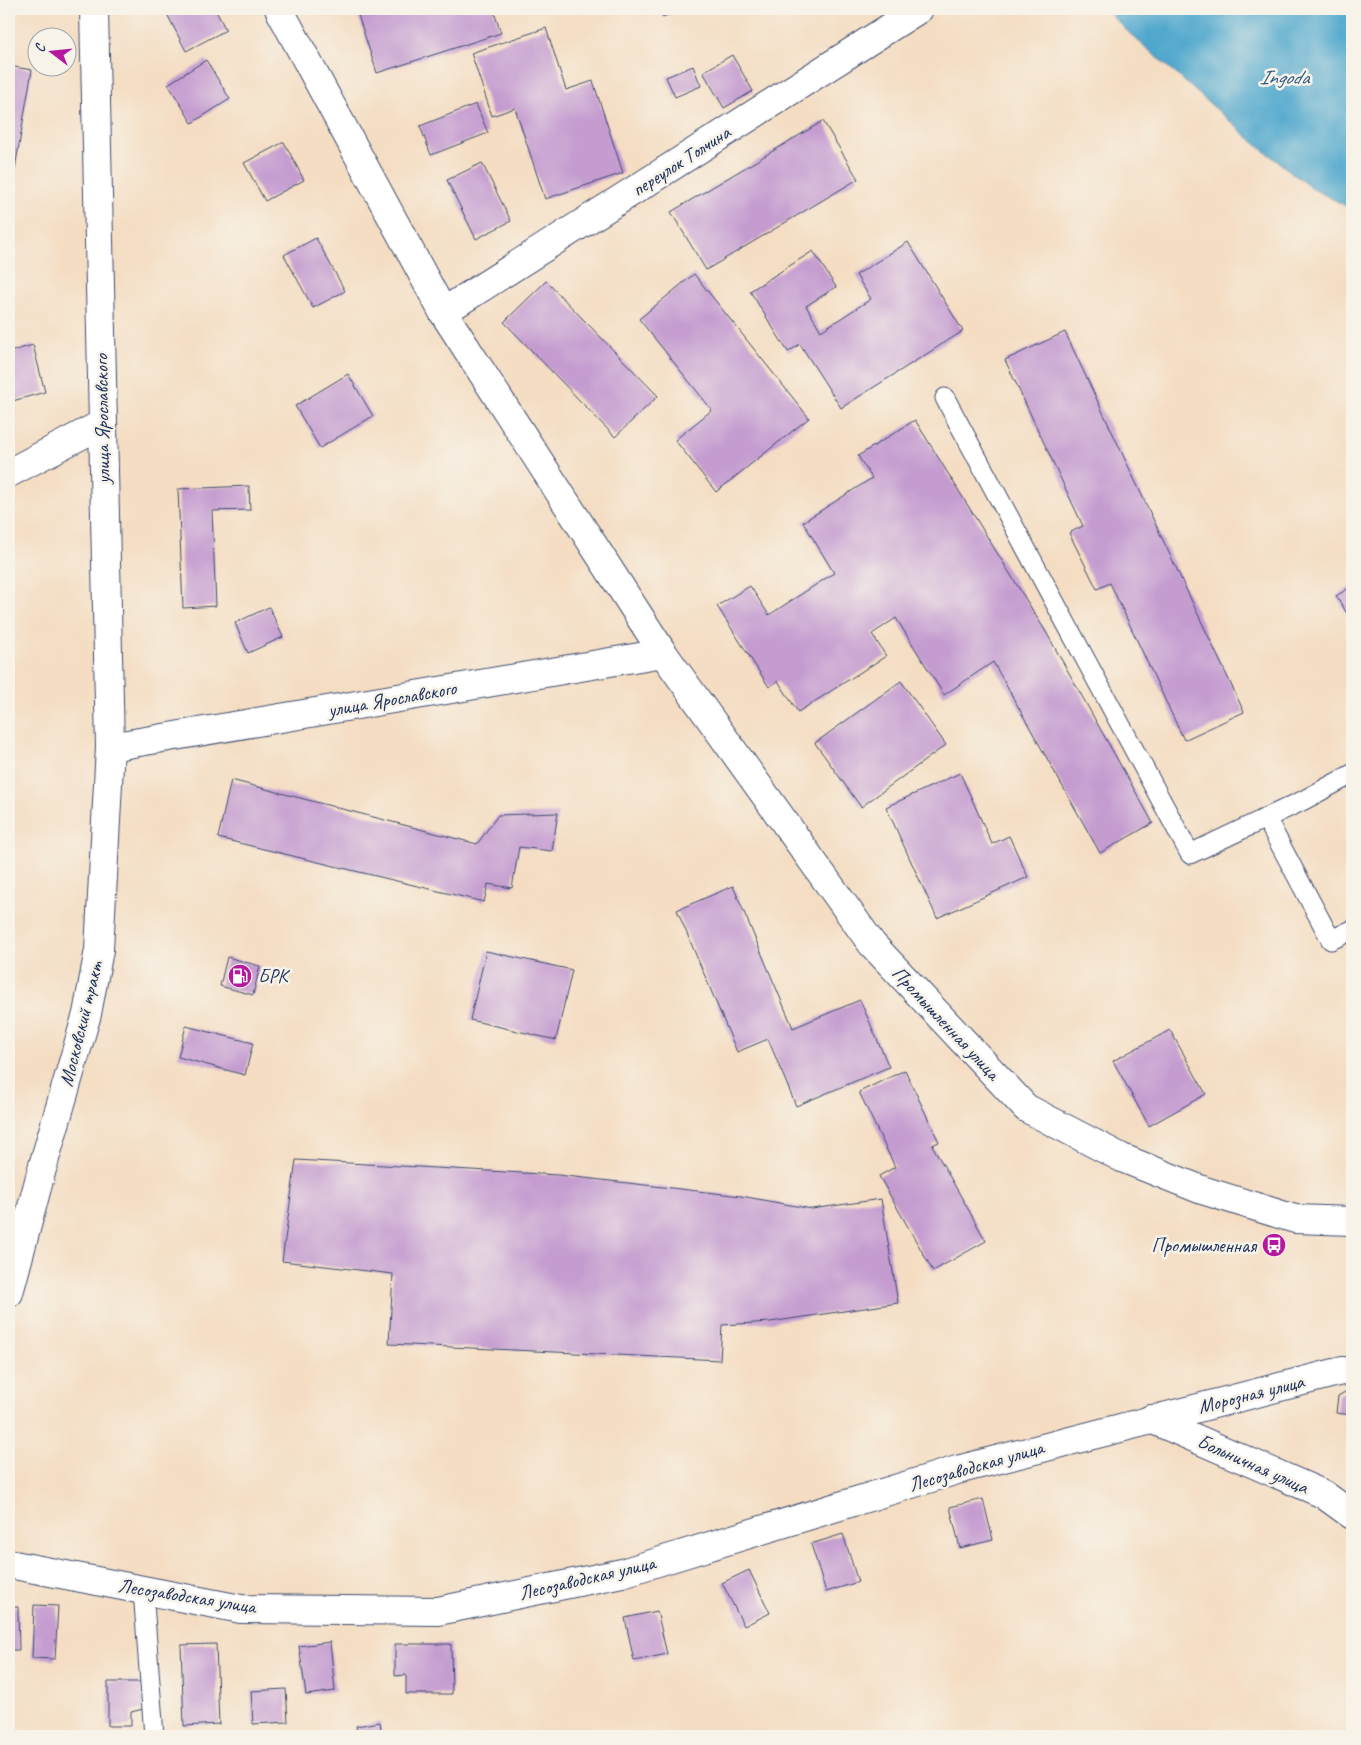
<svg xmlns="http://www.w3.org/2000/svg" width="1361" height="1745" font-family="Caveat,sans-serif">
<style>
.water{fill:#50a7cd;stroke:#366b96}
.building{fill:#c49cd0}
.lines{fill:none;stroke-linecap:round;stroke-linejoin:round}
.service-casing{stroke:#3c496d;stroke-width:21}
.minor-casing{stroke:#3c496d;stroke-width:30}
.primary-casing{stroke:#3c496d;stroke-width:30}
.service{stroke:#fff;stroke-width:19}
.minor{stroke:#fff;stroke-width:28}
.primary{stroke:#fff;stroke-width:28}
.labels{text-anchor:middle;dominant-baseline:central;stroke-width:5;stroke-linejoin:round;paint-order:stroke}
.street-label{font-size:20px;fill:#1b2f5e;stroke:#f7f3e8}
.poi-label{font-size:20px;fill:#1b2f5e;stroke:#f7f3e8;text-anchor:start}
.water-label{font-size:21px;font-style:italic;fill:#2e5985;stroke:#f7f3e8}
</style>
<rect width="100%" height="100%" fill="#f7f3e8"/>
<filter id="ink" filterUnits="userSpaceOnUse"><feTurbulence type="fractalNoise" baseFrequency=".02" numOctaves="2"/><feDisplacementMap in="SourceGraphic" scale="10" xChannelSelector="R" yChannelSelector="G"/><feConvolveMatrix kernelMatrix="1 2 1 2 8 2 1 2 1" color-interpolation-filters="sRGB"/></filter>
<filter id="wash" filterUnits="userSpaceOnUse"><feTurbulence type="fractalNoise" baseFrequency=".0096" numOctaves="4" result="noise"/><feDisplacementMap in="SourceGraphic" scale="20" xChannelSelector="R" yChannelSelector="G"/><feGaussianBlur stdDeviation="1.12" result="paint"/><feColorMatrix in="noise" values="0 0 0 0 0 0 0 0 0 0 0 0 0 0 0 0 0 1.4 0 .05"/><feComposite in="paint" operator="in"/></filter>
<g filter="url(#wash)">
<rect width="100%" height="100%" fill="#f4ddc2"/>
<path class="water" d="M1105,9H1352V209L1311,188L1256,144L1127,31Z"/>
<g id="blocks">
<g class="building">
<path d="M172,9H215L226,30L186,51L166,12Z"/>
<path d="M356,9H493L501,33L377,73Z"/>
<path d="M659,9H684L662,17Z"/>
<path d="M546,28L566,90L593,81L623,173L545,199L515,108L492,116L471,53Z"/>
<path d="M732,55L753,91L724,108L703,72Z"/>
<path d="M206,60L230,99L192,123L168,84Z"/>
<path d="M9,66L32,70L10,197H9Z"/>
<path d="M693,66L701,86L675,97L666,77Z"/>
<path d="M476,104L488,133L431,155L420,126Z"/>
<path d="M823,121L858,179L706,270L671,212Z"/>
<path d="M284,142L304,180L265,201L244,163Z"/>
<path d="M482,163L511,221L476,239L447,180Z"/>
<path d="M316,238L345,291L313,308L284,255Z"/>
<path d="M908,242L963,331L841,408L800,344L788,352L750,291L813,251L836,287L806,306L821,331L871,299L856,275Z"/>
<path d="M694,274L809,418L716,492L675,440L712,410L639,319Z"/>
<path d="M546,281L658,396L615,437L504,322Z"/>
<path d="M1065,332L1244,712L1184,740L1110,583L1097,589L1069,533L1083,526L1005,360Z"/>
<path d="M33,345L45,392L9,402V352Z"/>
<path d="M348,374L373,416L320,448L295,406Z"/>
<path d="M915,420L1046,632L1153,823L1100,853L993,662L944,695L896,618L872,634L886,656L798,712L778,681L769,687L717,606L750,586L769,615L834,573L803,522L872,478L858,456Z"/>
<path d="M249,486L250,510L212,511L216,606L183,608L178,489Z"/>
<path d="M1352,586V621L1336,596Z"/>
<path d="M269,607L283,637L248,653L235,623Z"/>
<path d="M901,681L946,745L861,807L815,743Z"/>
<path d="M960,773L992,844L1009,836L1028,877L937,918L886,807Z"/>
<path d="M231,780L477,844L498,815L558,813L552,851L519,847L512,888L488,884L484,902L218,838Z"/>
<path d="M733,886L793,1028L860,1000L889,1067L796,1106L768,1039L737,1052L677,910Z"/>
<path d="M486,951L572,970L556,1040L470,1020Z"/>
<path d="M227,957L260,966L253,995L220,986Z"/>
<path d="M186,1026L253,1043L245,1075L178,1057Z"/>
<path d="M1170,1030L1206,1094L1149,1126L1113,1061Z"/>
<path d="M905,1070L939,1142L932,1145L986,1241L933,1271L879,1176L895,1167L859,1092Z"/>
<path d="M296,1160L558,1175L741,1196L812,1209L881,1199L898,1303L770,1322L722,1325L720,1360L389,1344L393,1274L282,1261Z"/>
<path d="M1352,1388V1415L1336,1413L1338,1396Z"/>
<path d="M983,1499L993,1540L960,1548L950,1507Z"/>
<path d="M843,1534L858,1582L826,1592L811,1544Z"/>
<path d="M749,1570L770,1613L744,1626L722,1583Z"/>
<path d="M34,1605L58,1606L55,1659L32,1658Z"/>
<path d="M9,1607H18L19,1650H9Z"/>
<path d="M657,1611L667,1654L634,1661L625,1618Z"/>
<path d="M330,1642L335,1691L306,1695L299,1646Z"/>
<path d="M216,1644L219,1724L184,1726L181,1645Z"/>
<path d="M395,1644H451L452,1694H406V1675L395,1676Z"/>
<path d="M108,1682H143V1709L131,1712V1726H108Z"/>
<path d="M286,1689L288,1722L253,1724L251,1691Z"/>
<path d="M380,1722L382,1736H358L356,1726Z"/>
</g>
</g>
</g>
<g filter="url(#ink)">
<use href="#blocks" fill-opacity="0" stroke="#3c496d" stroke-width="1"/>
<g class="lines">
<g class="service-casing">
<g id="service">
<path d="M945,398L1190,854L1304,800L1352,774"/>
<path d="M1266,818L1331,940L1352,930"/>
<path d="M143,1590L154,1736"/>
</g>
</g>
<g class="minor-casing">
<g id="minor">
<path d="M443,312L919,9"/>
<path d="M9,473L102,424"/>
<path d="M663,653L872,944L1026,1108L1122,1158L1202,1190L1295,1219L1352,1221"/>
<path d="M1151,1419L1323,1494L1352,1515"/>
<path d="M9,1564L241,1609L438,1611L622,1573L957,1470L1342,1371L1352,1372"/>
</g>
</g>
<g class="primary-casing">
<g id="primary">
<path d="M110,747L663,653L443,312L279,9"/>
<path d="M9,1293L42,1169L87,1014L99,950L110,747L94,9"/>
</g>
</g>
<use href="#service" class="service"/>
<use href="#minor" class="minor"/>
<use href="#primary" class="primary"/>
</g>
</g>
<defs>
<g id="fuel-disc" transform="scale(1.25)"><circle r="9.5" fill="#b5179e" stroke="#f7f3e8"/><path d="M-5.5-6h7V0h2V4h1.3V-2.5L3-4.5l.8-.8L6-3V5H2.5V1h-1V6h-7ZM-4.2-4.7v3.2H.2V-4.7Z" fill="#fff"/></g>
<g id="bus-disc" transform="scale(1.25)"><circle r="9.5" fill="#b5179e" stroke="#f7f3e8"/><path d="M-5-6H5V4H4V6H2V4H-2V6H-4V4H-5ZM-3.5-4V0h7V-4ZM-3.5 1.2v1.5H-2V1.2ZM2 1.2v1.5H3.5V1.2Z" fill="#fff"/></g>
</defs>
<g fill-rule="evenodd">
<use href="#fuel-disc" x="240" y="976"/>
<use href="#bus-disc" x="1274" y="1245"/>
</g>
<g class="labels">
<g class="street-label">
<text transform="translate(681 161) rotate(-33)">переулок Толчина</text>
<text transform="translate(102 419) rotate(-91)">улица Ярославского</text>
<text transform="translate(392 699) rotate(-10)">улица Ярославского</text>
<text transform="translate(946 1023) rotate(47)">Промышленная улица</text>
<text transform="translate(81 1024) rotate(-76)">Московский тракт</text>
<text transform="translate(1251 1394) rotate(-14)">Морозная улица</text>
<text transform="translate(1253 1464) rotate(24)">Больничная улица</text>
<text transform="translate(976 1466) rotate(-16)">Лесозаводская улица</text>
<text transform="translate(587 1578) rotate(-13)">Лесозаводская улица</text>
<text transform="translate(187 1596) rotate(9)">Лесозаводская улица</text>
</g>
<g class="poi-label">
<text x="258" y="976">БРК</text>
<text x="1256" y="1245" text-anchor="end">Промышленная</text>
</g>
<g class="water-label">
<text x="1284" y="77">Ingoda</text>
</g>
</g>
<rect width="1361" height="1745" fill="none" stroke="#f7f3e8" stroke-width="30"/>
<g transform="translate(52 52) rotate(286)"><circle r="24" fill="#f7f3e8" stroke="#9fa5b1"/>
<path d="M0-4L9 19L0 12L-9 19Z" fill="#b5179e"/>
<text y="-8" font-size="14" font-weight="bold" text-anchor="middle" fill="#1b2f5e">С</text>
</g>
</svg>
